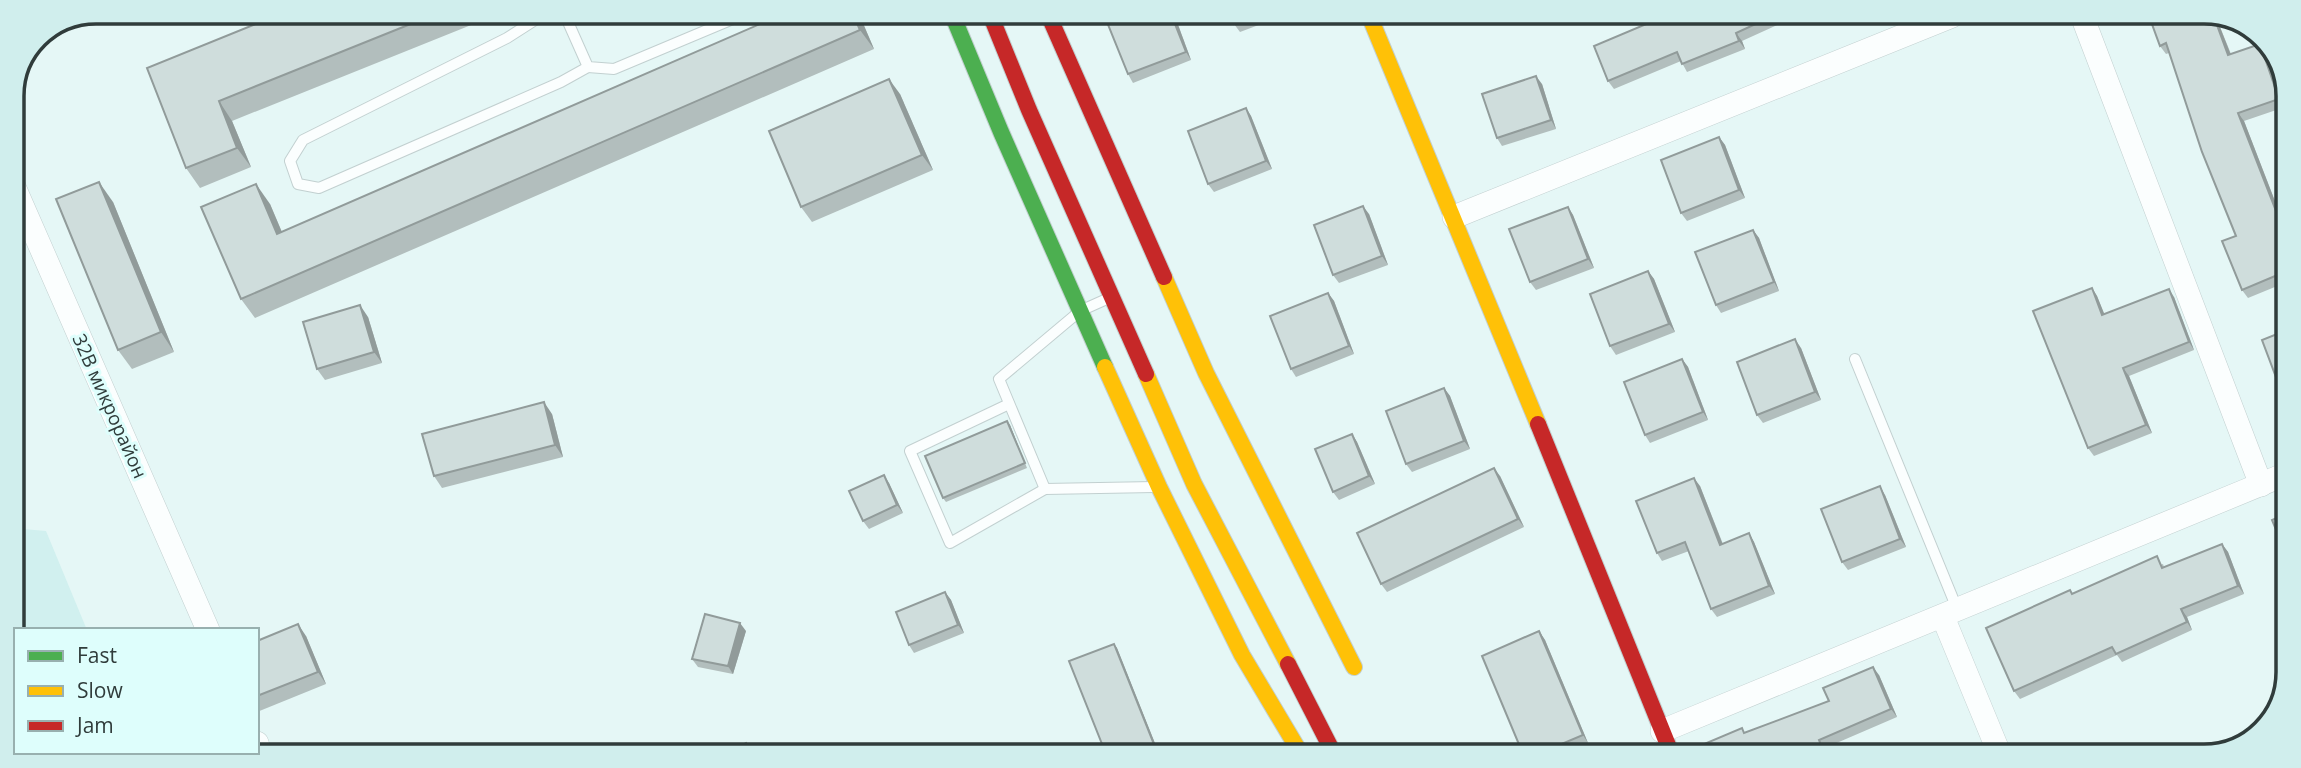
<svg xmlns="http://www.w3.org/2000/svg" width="2301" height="768" font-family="'Open Sans',sans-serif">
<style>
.built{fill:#d1f0ef}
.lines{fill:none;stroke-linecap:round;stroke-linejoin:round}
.lane-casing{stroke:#c2d0d0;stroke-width:12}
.street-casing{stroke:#c2d0d0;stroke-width:24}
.fast-casing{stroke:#c2d0d0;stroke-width:18}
.slow-casing{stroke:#c2d0d0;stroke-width:18}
.jam-casing{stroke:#c2d0d0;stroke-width:18}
.lane{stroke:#fbfefe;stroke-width:10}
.street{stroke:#fbfefe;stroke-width:23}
.fast{stroke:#4caf50;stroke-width:16}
.slow{stroke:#ffc107;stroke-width:16}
.jam{stroke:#c62828;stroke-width:16}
.wall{fill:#b2bebd}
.shaded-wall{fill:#919b9a}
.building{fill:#cfdddc;stroke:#919b9a;stroke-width:2}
.labels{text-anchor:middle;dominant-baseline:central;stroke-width:6;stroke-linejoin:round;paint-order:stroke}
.street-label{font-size:19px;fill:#303c3b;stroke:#defefc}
.rim{fill:none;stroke:#303c3b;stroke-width:3.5}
</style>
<rect width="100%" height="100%" fill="#e5f7f6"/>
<path class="built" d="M12,528L46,531L87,630H16V686L12,677Z"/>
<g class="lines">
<g class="lane-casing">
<g id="lane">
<path d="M546,13L507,38L303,140L290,161L298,184L319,188L561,82L588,67"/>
<path d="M564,13L588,67L614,69L745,14"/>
<path d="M1109,298L1080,311L999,379L1045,489L1154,487"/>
<path d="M1855,359L1958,611"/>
<path d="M1009,404L910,451L950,543L1045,489"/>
</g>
</g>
<g class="street-casing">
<g id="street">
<path d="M2082,16L2261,485"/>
<path d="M12,182L208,630"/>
<path d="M1454,217L1952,16"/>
<path d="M1943,617L2000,755"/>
<path d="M1662,731L2286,474"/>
<path d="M257,743L260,752"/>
</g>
</g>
<g class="fast-casing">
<path id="fast" d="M952,14L1001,132L1105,367"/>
</g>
<g class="slow-casing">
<g id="slow">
<path d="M1369,15L1538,424"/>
<path d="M1164,277L1206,373L1354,667"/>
<path d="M1105,367L1159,487L1242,655L1301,754"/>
<path d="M1146,374L1194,484L1288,664"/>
</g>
</g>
<g class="jam-casing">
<g id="jam">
<path d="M990,14L1029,110L1146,374"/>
<path d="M1048,14L1164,277"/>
<path d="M1538,424L1672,755"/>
<path d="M1288,664L1334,754"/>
</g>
</g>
<use href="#lane" class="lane"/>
<use href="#street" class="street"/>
<use href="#fast" class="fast"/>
<use href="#slow" class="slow"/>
<use href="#jam" class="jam"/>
</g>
<g class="wall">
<path d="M166,12H184L170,18Z"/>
<path d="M283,13H501L232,121L251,167L200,188L186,168L147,68Z"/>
<path d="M783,14H859L874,49L255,318L241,299L270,204L282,232Z"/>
<path d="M1174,14L1191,60L1133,83L1128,74Z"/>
<path d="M1230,15H1285L1240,32L1234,24Z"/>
<path d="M1662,15L1794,16L1795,17L1742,41L1745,49L1687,72L1681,61L1614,89L1608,81L1663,17Z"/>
<path d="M2149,16L2216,17L2231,54L2260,44L2266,52L2285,107L2244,121L2288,235L2287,282L2248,298L2242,290L2236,236L2169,53L2166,54L2160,46Z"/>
<path d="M1542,84L1556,129L1502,146L1497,138Z"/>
<path d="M900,94L933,170L812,222L801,207Z"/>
<path d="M1246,108L1251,116L1272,169L1214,192L1208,184Z"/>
<path d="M1719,137L1725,145L1745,198L1687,221L1681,213Z"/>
<path d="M113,202L174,352L132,369L118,350Z"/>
<path d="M1568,207L1573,215L1594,268L1536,290L1530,282Z"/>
<path d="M1369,214L1388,265L1339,283L1333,275Z"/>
<path d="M1753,230L1759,238L1779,291L1721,313L1716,305Z"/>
<path d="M1648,271L1654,279L1675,332L1616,355L1610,346Z"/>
<path d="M2092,288L2097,296L2104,314L2174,297L2194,350L2129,376L2152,433L2094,456L2088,448Z"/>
<path d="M1328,293L1334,301L1354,354L1296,377L1291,369Z"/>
<path d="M368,317L382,363L325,380L317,369Z"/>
<path d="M1801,348L1821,400L1763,423L1757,415Z"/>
<path d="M1682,359L1688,367L1708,420L1650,443L1645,435Z"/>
<path d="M1444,388L1450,396L1470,449L1412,472L1406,464Z"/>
<path d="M552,414L563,457L442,488L434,476Z"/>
<path d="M1007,421L1010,425L1027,468L946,502L943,498Z"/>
<path d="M1352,434L1357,442L1375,484L1339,500L1333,492Z"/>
<path d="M1500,476L1524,527L1387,592L1381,584Z"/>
<path d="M889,483L903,513L869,529L863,521Z"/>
<path d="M1700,486L1723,544L1749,533L1754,542L1775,594L1717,617L1711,609L1689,551L1662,561L1657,553Z"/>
<path d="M1885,495L1906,547L1848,570L1842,562Z"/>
<path d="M2222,544L2228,552L2244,594L2187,617L2192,630L2122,662L2117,655L2020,699L2014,691L2073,594L2163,564L2164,567Z"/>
<path d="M945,592L951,600L964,633L914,653L909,645Z"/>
<path d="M746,631L733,674L698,667L692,659Z"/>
<path d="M1539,631L1545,640L1588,743L1562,754H1523Z"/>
<path d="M306,636L326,684L257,712V641Z"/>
<path d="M1114,644L1117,648L1158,751L1151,754H1106Z"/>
<path d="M1879,675L1897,717L1825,748L1745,733L1829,701Z"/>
</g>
<g class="shaded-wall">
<path d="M853,14H859L874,49L860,30Z"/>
<path d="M1171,14H1174L1191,60L1186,52Z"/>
<path d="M2214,17H2216L2234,63L2228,55Z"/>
<path d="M1736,33L1742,41L1745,49L1739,41Z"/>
<path d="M2260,44L2266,52L2285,107L2279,99Z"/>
<path d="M1536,76L1542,84L1556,129L1551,120Z"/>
<path d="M889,79L900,94L933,170L922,155Z"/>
<path d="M219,101L232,121L251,167L237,148Z"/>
<path d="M1246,108L1251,116L1272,169L1266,161Z"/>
<path d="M2238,113L2244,121L2288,235V242Z"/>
<path d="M1719,137L1725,145L1745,198L1739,190Z"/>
<path d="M99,182L113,202L174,352L161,332Z"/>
<path d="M256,184L270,204L291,254L277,234Z"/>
<path d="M1363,206L1369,214L1388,265L1382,256Z"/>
<path d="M1568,207L1573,215L1594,268L1588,259Z"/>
<path d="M1753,230L1759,238L1779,291L1774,282Z"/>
<path d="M1648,271L1654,279L1675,332L1669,324Z"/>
<path d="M2092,288L2097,296L2108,323L2102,315Z"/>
<path d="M2169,289L2174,297L2194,350L2189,342Z"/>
<path d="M1328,293L1334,301L1354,354L1349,346Z"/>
<path d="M360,305L368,317L382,363L374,352Z"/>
<path d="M1795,339L1801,348L1821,400L1815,392Z"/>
<path d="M1682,359L1688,367L1708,420L1703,412Z"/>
<path d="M2123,368L2129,376L2152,433L2146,425Z"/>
<path d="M1444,388L1450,396L1470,449L1464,441Z"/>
<path d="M544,402L552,414L563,457L555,445Z"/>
<path d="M1007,421L1010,425L1027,468L1025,463Z"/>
<path d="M1352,434L1357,442L1375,484L1369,476Z"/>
<path d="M1494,468L1500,476L1524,527L1518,519Z"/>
<path d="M884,475L889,483L903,513L897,505Z"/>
<path d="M1694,478L1700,486L1726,553L1720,545Z"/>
<path d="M1880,486L1885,495L1906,547L1900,539Z"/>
<path d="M1749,533L1754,542L1775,594L1769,586Z"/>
<path d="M2222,544L2228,552L2244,594L2238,586Z"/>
<path d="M945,592L951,600L964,633L958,625Z"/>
<path d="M2181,609L2187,617L2192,630L2187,622Z"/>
<path d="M740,623L746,631L733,674L728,666Z"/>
<path d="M298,624L306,636L326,684L318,672Z"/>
<path d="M1539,631L1545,640L1588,743L1583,735Z"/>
<path d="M1114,644L1117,648L1158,751L1155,747Z"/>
<path d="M1873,667L1879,675L1897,717L1891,709Z"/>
<path d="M1819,740L1825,748L1828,755H1825Z"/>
</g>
<g class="building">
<path d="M283,13H438L219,101L237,148L186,168L147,68Z"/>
<path d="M783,14H853L860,30L241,299L201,207L256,184L277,234Z"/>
<path d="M1126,14H1171L1186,52L1128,74L1107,22Z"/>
<path d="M1230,15H1258L1234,24Z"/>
<path d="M1662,15L1773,16L1736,33L1739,41L1682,64L1677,52L1608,81L1594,46L1663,17Z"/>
<path d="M2149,16L2214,17L2228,55L2260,44L2279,99L2238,113L2288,242L2287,271L2242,290L2222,241L2236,236L2202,152L2166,43L2160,46Z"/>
<path d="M1536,76L1551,120L1497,138L1482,94Z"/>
<path d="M889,79L922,155L801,207L769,131Z"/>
<path d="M1246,108L1266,161L1208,184L1188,131Z"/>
<path d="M1719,137L1739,190L1681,213L1661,160Z"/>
<path d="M99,182L161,332L118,350L56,199Z"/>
<path d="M1363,206L1382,256L1333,275L1314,225Z"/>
<path d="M1568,207L1588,259L1530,282L1509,229Z"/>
<path d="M1753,230L1774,282L1716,305L1695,252Z"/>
<path d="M1648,271L1669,324L1610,346L1590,294Z"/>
<path d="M2092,288L2102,315L2169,289L2189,342L2123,368L2146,425L2088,448L2033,311Z"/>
<path d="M1328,293L1349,346L1291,369L1270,316Z"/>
<path d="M360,305L374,352L317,369L303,322Z"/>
<path d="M2287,330L2286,391L2282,393L2262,340Z"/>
<path d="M1795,339L1815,392L1757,415L1737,362Z"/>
<path d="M1682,359L1703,412L1645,435L1624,382Z"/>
<path d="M1444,388L1464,441L1406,464L1386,411Z"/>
<path d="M544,402L555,445L434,476L422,434Z"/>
<path d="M1007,421L1025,463L943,498L925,456Z"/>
<path d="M1352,434L1369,476L1333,492L1315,449Z"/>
<path d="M1494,468L1518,519L1381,584L1357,533Z"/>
<path d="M884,475L897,505L863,521L849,491Z"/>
<path d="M1694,478L1720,545L1749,533L1769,586L1711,609L1685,542L1657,553L1636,501Z"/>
<path d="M1880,486L1900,539L1842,562L1821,509Z"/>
<path d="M2286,514L2285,551L2272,520Z"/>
<path d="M2222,544L2238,586L2181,609L2187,622L2116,654L2112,647L2014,691L1986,628L2070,590L2072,594L2157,556L2162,568Z"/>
<path d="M945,592L958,625L909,645L896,612Z"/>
<path d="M705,614L740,623L728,666L692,659Z"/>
<path d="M298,624L318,672L257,696V641Z"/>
<path d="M1539,631L1583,735L1538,754H1523L1482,656Z"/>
<path d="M1114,644L1155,747L1138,754H1106L1069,661Z"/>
<path d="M1873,667L1891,709L1819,740L1825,755H1700L1697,747L1742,728L1744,733L1829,701L1823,688Z"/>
<path d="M746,743L751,753H727Z"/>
</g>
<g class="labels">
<g class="street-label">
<text transform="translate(110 406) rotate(66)">32В микрорайон</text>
</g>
</g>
<path d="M0 0H2301V768H0ZM96 24H2204A72 72 0 0 1 2276 96V672A72 72 0 0 1 2204 744H96A72 72 0 0 1 24 672V96A72 72 0 0 1 96 24Z" fill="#d0eeed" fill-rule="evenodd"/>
<path class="rim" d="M96 24H2204A72 72 0 0 1 2276 96V672A72 72 0 0 1 2204 744H96A72 72 0 0 1 24 672V96A72 72 0 0 1 96 24Z"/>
<rect x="14" y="628" width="245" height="126" fill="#defefc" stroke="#98b0af" stroke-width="2"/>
<rect x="28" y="651" width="35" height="10" fill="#4caf50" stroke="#98b0af" stroke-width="2"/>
<text x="77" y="663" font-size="21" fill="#303c3b">Fast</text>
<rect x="28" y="686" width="35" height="10" fill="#ffc107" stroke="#98b0af" stroke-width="2"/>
<text x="77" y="698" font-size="21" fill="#303c3b">Slow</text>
<rect x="28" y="721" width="35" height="10" fill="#c62828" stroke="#98b0af" stroke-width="2"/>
<text x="77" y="733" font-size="21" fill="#303c3b">Jam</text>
</svg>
